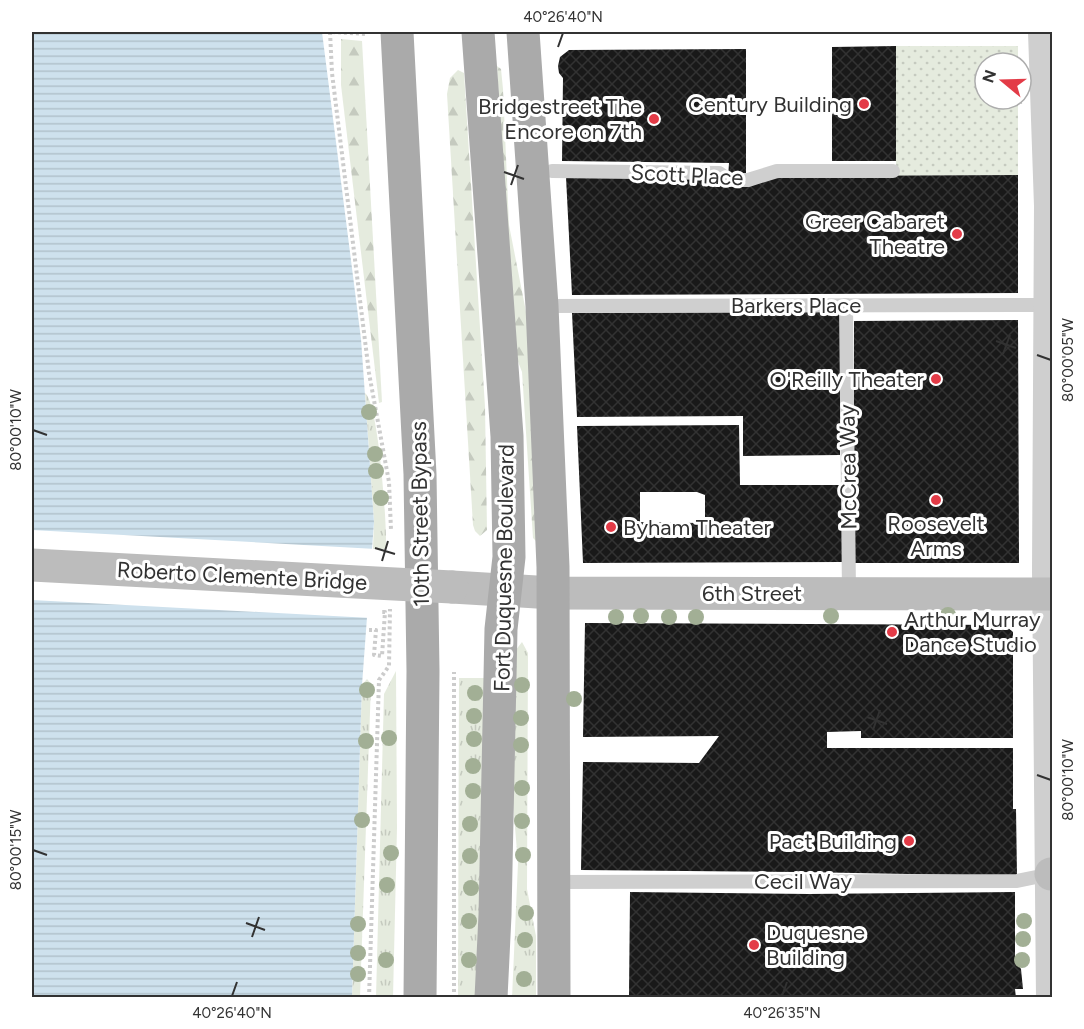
<svg xmlns="http://www.w3.org/2000/svg" width="1084" height="1029" font-family="Figtree,sans-serif">
<style>
.grass{fill:url(#grass-tufts)}
.forest{fill:url(#forest-firs)}
.park{fill:url(#park-dots)}
.water{fill:url(#water-rules)}
.pier{fill:#fff}
.building{fill:url(#building-cross-hatch);fill-rule:evenodd}
.lines{fill:none;stroke-linecap:round;stroke-linejoin:round}
.path{stroke:#ccc;stroke-width:4;stroke-dasharray:3 3;stroke-linecap:butt}
.service{stroke:#cfcfcf;stroke-width:14}
.tertiary{stroke:#cfcfcf;stroke-width:32}
.secondary{stroke:#bcbcbc;stroke-width:33}
.primary{stroke:#aaa;stroke-width:33}
.secondary-bridge{stroke:#bcbcbc;stroke-width:33}
.tree{fill:#a2af95}
.ticks{fill:none;stroke:#323232;stroke-width:2}
.poi-dot{fill:#e33b47;stroke:#fff;stroke-width:2}
.labels{text-anchor:middle;dominant-baseline:central;stroke-width:6;stroke-linejoin:round;paint-order:stroke}
.poi-label{font-size:22px;fill:#323232;stroke:#fff;text-anchor:end}
.street-label{font-size:22px;fill:#323232;stroke:#fff}
.neatline{fill:none;stroke:#323232;stroke-width:2}
.ticks-label{font-size:15px;text-anchor:middle;fill:#323232}
</style>
<defs>
<pattern id="grass-tufts" width="24" height="20" patternUnits="userSpaceOnUse" patternTransform="scale(1.5)"><rect width="24" height="20" fill="#e5ebde"/><path d="M3 7l-1-3M5 7V3M7 7l1-3M15 17l-1-3M17 17v-4M19 17l1-3" fill="none" stroke="#c5cabf"/></pattern>
<pattern id="forest-firs" width="22" height="20" patternUnits="userSpaceOnUse" patternTransform="scale(1.5)"><rect width="22" height="20" fill="#e5ebde"/><path d="M5 1l3.5 6h-7zM16 11l3.5 6h-7z" fill="#c5cabf"/></pattern>
<pattern id="park-dots" width="8" height="8" patternUnits="userSpaceOnUse" patternTransform="scale(1.5)"><rect width="8" height="8" fill="#e5ebde"/><path d="M2 2h.1M6 6h.1" fill="none" stroke="#c5cabf" stroke-width="1.8" stroke-linecap="round"/></pattern>
<pattern id="water-rules" width="6" height="5" patternUnits="userSpaceOnUse" patternTransform="scale(1.5)"><rect width="6" height="5" fill="#cee1ed"/><path d="M0 2.5h6" fill="none" stroke="#b1c2cc"/></pattern>
<pattern id="building-cross-hatch" width="8" height="8" patternUnits="userSpaceOnUse" patternTransform="scale(1.5)"><rect width="8" height="8" fill="#191919"/><path d="M0 0l8 8M0 8l8-8" fill="none" stroke="#323232"/></pattern>
</defs>
<rect width="100%" height="100%" fill="#fff"/>
<g class="grass">
<path d="M365,393C379,404 387,526 386,549H373L374,522Z"/>
<path d="M522,642L528,653L527,889L536,936V997L512,998L518,863L511,780L515,651Z"/>
<path d="M396,671L397,828L393,997H376L384,694Z"/>
<path d="M459,678H489L477,997L458,998Z"/>
<path d="M367,679L371,684L360,997L352,998L362,685Z"/>
</g>
<g class="forest">
<path d="M341,39L362,41L382,402L379,403L341,85Z"/>
<path d="M497,66L501,69L503,89L509,225L527,317L537,542L533,538L522,372L514,351Z"/>
<path d="M458,70L464,73L485,407L487,530L480,536L475,531L473,525L447,94L450,78Z"/>
</g>
<path class="park" d="M896,46H1018V63H985V99H1018V175L896,176Z"/>
<path class="water" d="M32,32H322L361,339L374,522L362,685L352,997H32Z"/>
<path class="pier" d="M32,530L376,549L371,618L32,600Z"/>
<g class="building">
<path d="M896,46V161H832V47Z"/>
<path d="M746,49V178H728L729,163L562,161L563,78L559,73L558,66L560,57L569,50Z"/>
<path d="M1018,175V293L572,295L566,177Z"/>
<path d="M840,312V455L743,456V416L577,417L572,313Z"/>
<path d="M1018,320L1019,563H854V321Z"/>
<path d="M739,425L740,485H842V562L583,563L577,426ZM640,492H697L705,495V517L699,523L640,522Z"/>
<path d="M585,623L1005,625L1013,632V738H861V731L827,732V748H1013V809H1016L1017,876L800,872L581,870L583,762L699,763L719,736L583,737Z"/>
<path d="M630,892L809,894L1015,892V960L1021,969L1023,989H1015L1016,998L629,996Z"/>
</g>
<g class="lines">
<g class="path">
<path d="M330,32L332,73L369,373L389,482L391,530"/>
<path d="M332,32L367,34"/>
<path d="M991,104L1022,102"/>
<path d="M369,630H376L374,655L382,656L385,612H382"/>
<path d="M369,998L379,680L389,666L390,609"/>
<path d="M454,998V672"/>
</g>
<g class="service">
<path d="M552,171L719,173L729,180H748L777,171H893"/>
<path d="M846,305L849,593"/>
<path d="M542,306L1050,305"/>
<path d="M555,882L1017,881L1051,874"/>
</g>
<path class="tertiary" d="M1044,32L1050,206L1048,570L1052,998"/>
<g class="secondary">
<path d="M452,587L553,593L1052,594"/>
<path d="M1051,874H1052"/>
</g>
<g class="primary">
<path d="M397,32L420,474L423,671L420,998"/>
<path d="M478,32L507,436L509,557L501,629L495,915L491,998"/>
<path d="M523,32L542,306L553,567L554,998"/>
</g>
<path class="secondary-bridge" d="M32,565L452,587"/>
</g>
<g class="tree">
<circle cx="369" cy="412" r="8"/>
<circle cx="375" cy="454" r="8"/>
<circle cx="376" cy="471" r="8"/>
<circle cx="381" cy="498" r="8"/>
<circle cx="948" cy="615" r="8"/>
<circle cx="641" cy="616" r="8"/>
<circle cx="831" cy="616" r="8"/>
<circle cx="616" cy="617" r="8"/>
<circle cx="669" cy="617" r="8"/>
<circle cx="696" cy="617" r="8"/>
<circle cx="522" cy="685" r="8"/>
<circle cx="367" cy="690" r="8"/>
<circle cx="475" cy="693" r="8"/>
<circle cx="574" cy="699" r="8"/>
<circle cx="474" cy="716" r="8"/>
<circle cx="521" cy="718" r="8"/>
<circle cx="389" cy="738" r="8"/>
<circle cx="474" cy="739" r="8"/>
<circle cx="366" cy="741" r="8"/>
<circle cx="521" cy="745" r="8"/>
<circle cx="473" cy="766" r="8"/>
<circle cx="522" cy="788" r="8"/>
<circle cx="473" cy="791" r="8"/>
<circle cx="362" cy="820" r="8"/>
<circle cx="522" cy="821" r="8"/>
<circle cx="470" cy="824" r="8"/>
<circle cx="391" cy="853" r="8"/>
<circle cx="523" cy="855" r="8"/>
<circle cx="470" cy="856" r="8"/>
<circle cx="387" cy="885" r="8"/>
<circle cx="471" cy="888" r="8"/>
<circle cx="526" cy="913" r="8"/>
<circle cx="469" cy="921" r="8"/>
<circle cx="1024" cy="921" r="8"/>
<circle cx="358" cy="924" r="8"/>
<circle cx="1023" cy="939" r="8"/>
<circle cx="525" cy="940" r="8"/>
<circle cx="358" cy="953" r="8"/>
<circle cx="386" cy="960" r="8"/>
<circle cx="469" cy="960" r="8"/>
<circle cx="1022" cy="960" r="8"/>
<circle cx="358" cy="974" r="8"/>
<circle cx="524" cy="979" r="8"/>
</g>
<path class="ticks" d="M558,47L563,33M504,172L524,179M511,185L518,165M996,341L1016,348M1003,354L1010,335M1037,355L1051,360M33,430L47,435M375,548L395,554M382,561L388,541M867,717L887,724M873,730L880,710M1037,775L1051,780M33,850L47,855M246,923L265,930M252,937L259,917M232,996L237,982M782,996L787,982"/>
<g class="poi-dot">
<circle cx="864" cy="104" r="6"/>
<circle cx="654" cy="119" r="6"/>
<circle cx="957" cy="234" r="6"/>
<circle cx="936" cy="379" r="6"/>
<circle cx="936" cy="500" r="6"/>
<circle cx="611" cy="527" r="6"/>
<circle cx="892" cy="632" r="6"/>
<circle cx="909" cy="841" r="6"/>
<circle cx="754" cy="945" r="6"/>
</g>
<g class="labels">
<g class="poi-label">
<text x="852" y="104">Century Building</text>
<text x="642" y="106">Bridgestreet The<tspan x="642" dy="25">Encore on 7th</tspan></text>
<text x="945" y="221">Greer Cabaret<tspan x="945" dy="25">Theatre</tspan></text>
<text x="924" y="379">O'Reilly Theater</text>
<text x="936" y="523" text-anchor="middle">Roosevelt<tspan x="936" dy="25">Arms</tspan></text>
<text x="623" y="527" text-anchor="start">Byham Theater</text>
<text x="904" y="619" text-anchor="start">Arthur Murray<tspan x="904" dy="25">Dance Studio</tspan></text>
<text x="897" y="841">Pact Building</text>
<text x="766" y="932" text-anchor="start">Duquesne<tspan x="766" dy="25">Building</tspan></text>
</g>
<g class="street-label">
<text transform="translate(687 175) rotate(3)">Scott Place</text>
<text x="796" y="305">Barkers Place</text>
<text transform="translate(848 467) rotate(-91)">McCrea Way</text>
<text transform="translate(420 514) rotate(-91)">10th Street Bypass</text>
<text transform="translate(504 568) rotate(-89)">Fort Duquesne Boulevard</text>
<text transform="translate(242 576) rotate(3)">Roberto Clemente Bridge</text>
<text x="752" y="593">6th Street</text>
<text x="803" y="881">Cecil Way</text>
</g>
</g>
<rect width="1084" height="1029" fill="none" stroke="#ffffff" stroke-width="66"/>
<g transform="translate(1003 81) rotate(289)"><circle r="28" fill="#ffffff" stroke="#adadad" stroke-width="1.5"/>
<path d="M0-4.5L10 22L0 15L-10 22Z" fill="#e33b47"/>
<text y="-9" font-size="16" font-weight="bold" text-anchor="middle" fill="#323232">N</text>
</g>
<rect x="33" y="33" width="1018" height="963" class="neatline"/>
<g class="ticks-label">
<text x="563" y="22">40°26'40"N</text>
<text transform="translate(1068 360) rotate(-90)" y="5">80°00'05"W</text>
<text transform="translate(16 430) rotate(-90)" y="5">80°00'10"W</text>
<text transform="translate(1068 780) rotate(-90)" y="5">80°00'10"W</text>
<text transform="translate(16 850) rotate(-90)" y="5">80°00'15"W</text>
<text x="232" y="1018">40°26'40"N</text>
<text x="782" y="1018">40°26'35"N</text>
</g>
</svg>
